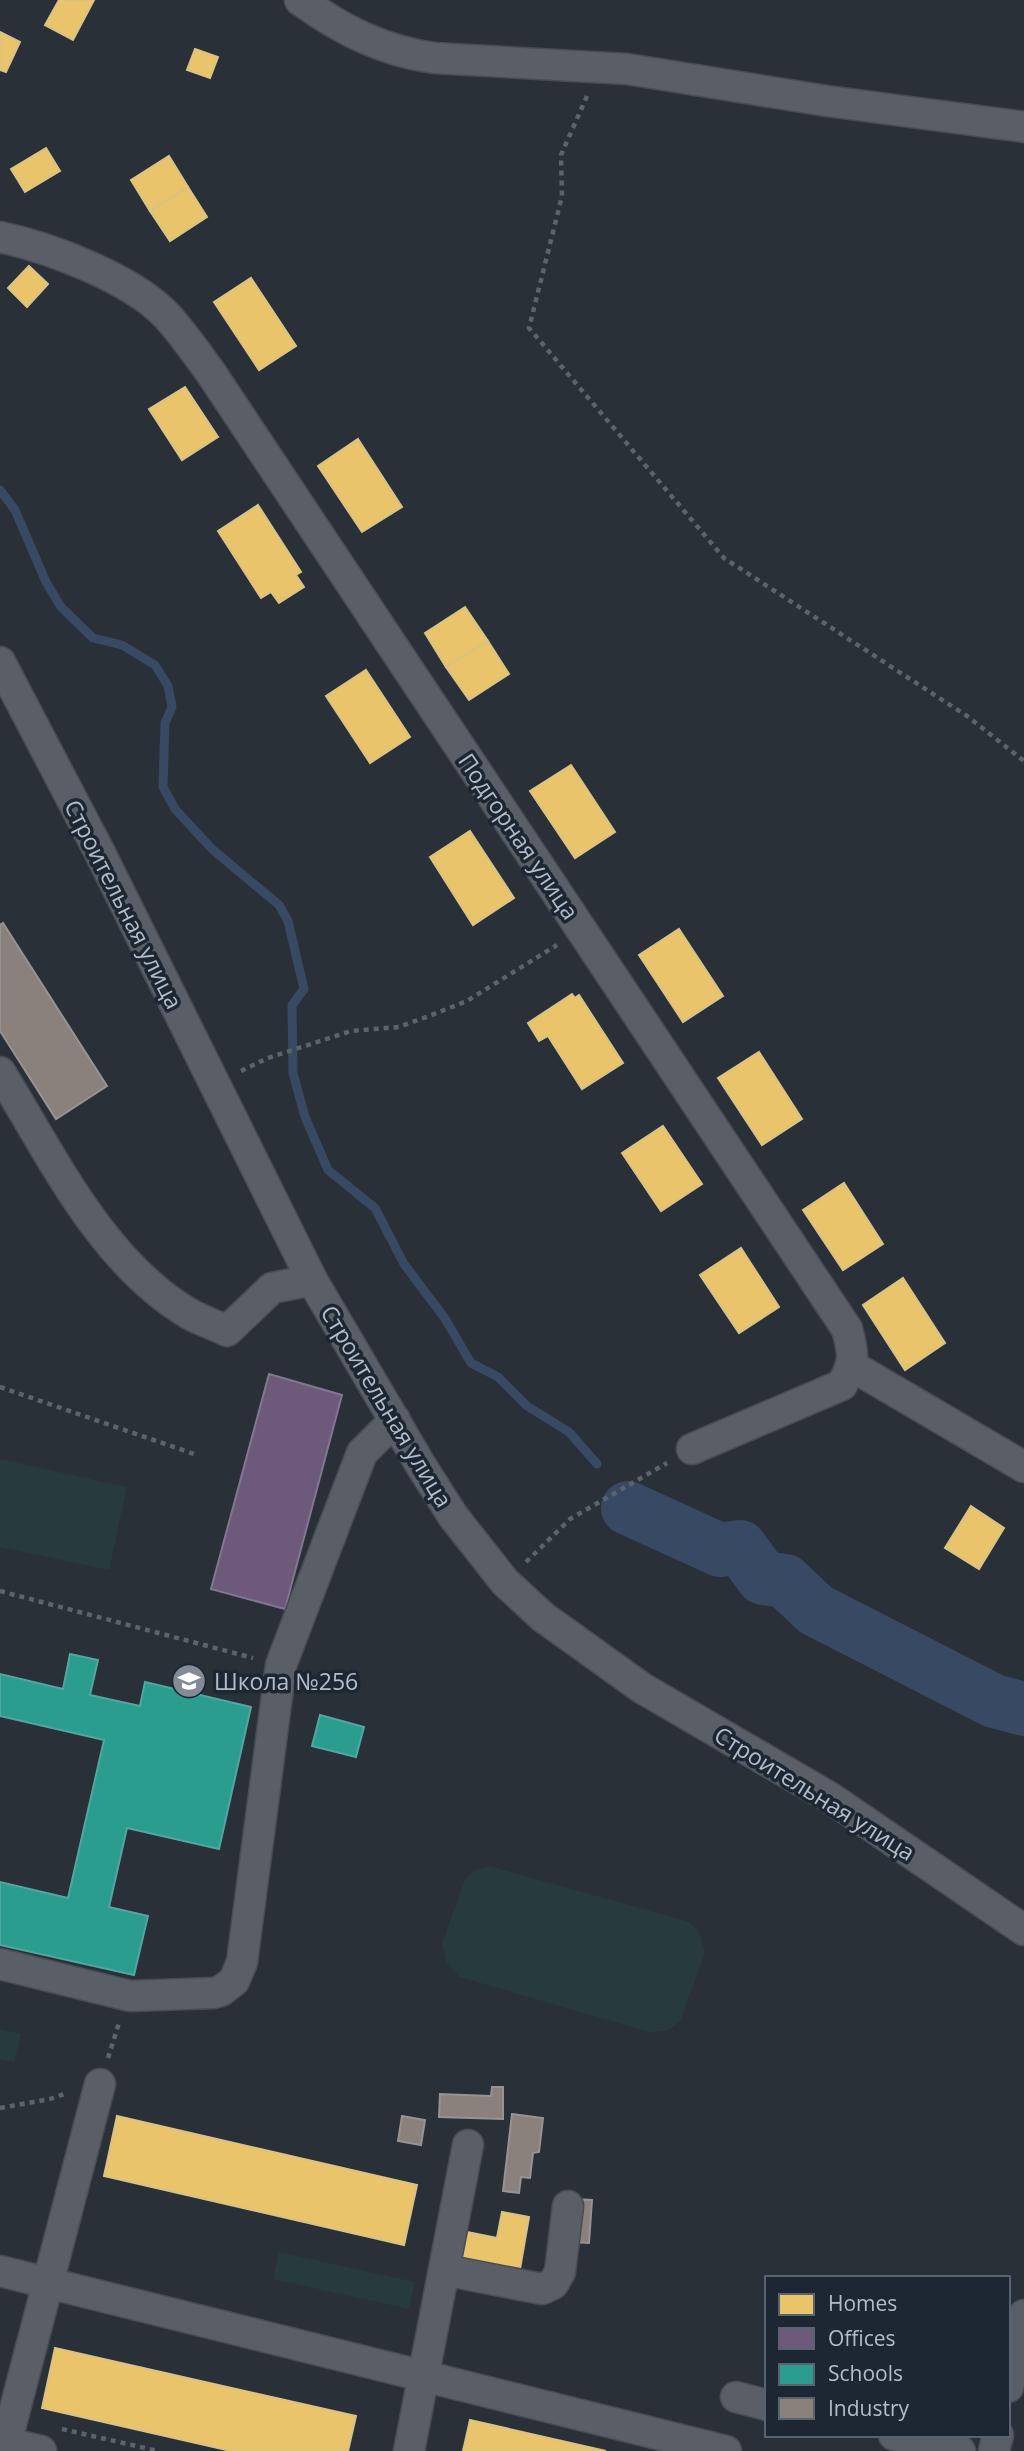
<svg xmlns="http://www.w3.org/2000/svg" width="1024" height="2451" font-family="'Open Sans',sans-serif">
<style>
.green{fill:#273a3e}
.homes{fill:#e9c46a;stroke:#d9c286;stroke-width:2}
.offices{fill:#6d597a;stroke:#827792;stroke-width:2}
.schools{fill:#2a9d8f;stroke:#53a6a0;stroke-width:2}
.industry{fill:#8a817c;stroke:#979393;stroke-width:2}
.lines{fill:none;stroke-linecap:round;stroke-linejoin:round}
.stream{stroke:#384963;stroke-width:9}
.river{stroke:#384963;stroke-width:54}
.minor-casing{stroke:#484c53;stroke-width:33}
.path{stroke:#5d636a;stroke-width:4.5;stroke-dasharray:5 5;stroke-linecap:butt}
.minor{stroke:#5a5e66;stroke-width:30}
.labels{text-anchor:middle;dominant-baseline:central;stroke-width:7;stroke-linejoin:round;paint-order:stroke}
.street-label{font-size:23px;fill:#b4bcc9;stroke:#1d2633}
.poi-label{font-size:23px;fill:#b4bcc9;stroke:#1d2633;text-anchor:start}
</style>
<rect width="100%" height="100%" fill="#2a3038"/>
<g class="green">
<path d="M0,1459L127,1487L109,1570L0,1547Z"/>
<path d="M489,1866L690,1922L700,1935L705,1953L680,2021L667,2031L649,2032L460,1977L447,1963L442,1944L465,1879L476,1870Z"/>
<path d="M0,2029L21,2034L14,2062L0,2059Z"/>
<path d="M279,2252L415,2282L409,2309L273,2279Z"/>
</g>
<g class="homes">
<path d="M59,0H94L73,40L45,25Z"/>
<path d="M0,32L20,42L6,72L0,70Z"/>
<path d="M195,49L218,57L210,78L187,70Z"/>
<path d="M46,148L60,171L25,192L11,169Z"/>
<path d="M169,156L188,187L150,211L131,180Z"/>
<path d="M188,187L207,217L170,241L150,211Z"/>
<path d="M29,266L48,284L27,307L8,288Z"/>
<path d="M251,278L296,346L259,370L214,302Z"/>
<path d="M185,387L218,437L182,460L149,409Z"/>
<path d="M358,439L402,507L362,532L318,466Z"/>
<path d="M258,505L301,572L296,575L304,587L279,603L271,592L261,598L218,531Z"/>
<path d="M465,607L488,641L446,667L425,633Z"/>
<path d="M488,641L509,674L469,700L446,667Z"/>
<path d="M366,670L410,737L370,763L326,696Z"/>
<path d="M571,765L615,832L575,858L530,791Z"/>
<path d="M470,831L514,898L473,925L430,857Z"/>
<path d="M679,929L723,996L683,1022L639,955Z"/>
<path d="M572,994L575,998L579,995L623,1063L582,1089L548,1036L539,1041L528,1023Z"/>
<path d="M759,1052L802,1119L762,1145L718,1078Z"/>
<path d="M663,1126L702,1184L661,1211L622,1153Z"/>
<path d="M844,1183L883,1244L843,1270L803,1210Z"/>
<path d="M741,1248L779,1307L739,1333L700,1275Z"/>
<path d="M903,1278L945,1343L905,1370L863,1305Z"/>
<path d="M971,1506L1004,1528L979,1569L945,1548Z"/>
<path d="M117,2116L417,2185L404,2245L104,2176Z"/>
<path d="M502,2212L529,2217L520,2269L462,2258L467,2232L497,2238Z"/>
<path d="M55,2348L356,2416L348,2451H231L42,2408Z"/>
<path d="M470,2420L606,2451H463Z"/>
</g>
<path class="offices" d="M269,1374L342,1395L285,1609L211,1589Z"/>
<g class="schools">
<path d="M70,1654L98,1660L90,1695L140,1706L145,1682L251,1707L219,1849L127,1828L109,1907L148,1916L134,1975L0,1945V1882L68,1898L104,1740L0,1716V1674L63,1689Z"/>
<path d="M320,1715L364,1727L356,1757L312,1746Z"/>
</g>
<g class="industry">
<path d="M3,923L107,1086L56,1119L0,1031V925Z"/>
<path d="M492,2087H503V2119L439,2117L440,2094L491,2096Z"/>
<path d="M512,2114L543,2118L539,2152L533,2153L530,2178L521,2177L519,2193L503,2191Z"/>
<path d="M402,2116L425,2120L421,2145L398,2141Z"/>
<path d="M574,2199L592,2200L589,2243L571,2242Z"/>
</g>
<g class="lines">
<path class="stream" d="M0,490L15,510L46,582L61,607L93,638L122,645L155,665L168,686L172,707L165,723L163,787L175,809L212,849L279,905L288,921L304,989L292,1005L293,1073L305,1117L328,1170L375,1208L404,1264L444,1317L471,1363L498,1377L527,1406L569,1432L597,1464"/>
<path class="river" d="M628,1508L720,1550L740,1547L763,1578L785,1581L816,1610L994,1701L1024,1709"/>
<g class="minor-casing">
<g id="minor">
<path d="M300,0C342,30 383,51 434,58L627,69L827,101L1024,127"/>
<path d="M0,237C51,248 133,279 168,317C184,335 197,354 211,373L847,1329C854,1354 855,1362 842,1385L692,1449"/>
<path d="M0,662L100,853L312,1280L420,1464L453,1516L505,1582L543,1617L642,1688L829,1797L1024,1930"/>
<path d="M0,1072C52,1156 101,1261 188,1313C200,1320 215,1325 227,1331L272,1288L312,1280"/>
<path d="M852,1366L1024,1467"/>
<path d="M0,1964L130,1996L213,1993L221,1991L234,1981L242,1962L281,1665L362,1453L395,1420"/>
<path d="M444,2270L542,2289L553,2284L560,2272L568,2206"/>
<path d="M0,2271L726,2451"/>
<path d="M1008,2387L1024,2315"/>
<path d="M736,2397L767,2405"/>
<path d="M894,2435L960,2451"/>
<path d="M0,2441L41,2451"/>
<path d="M4,2451L100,2084"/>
<path d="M409,2451L468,2145"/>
<path d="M994,2451L998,2435"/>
</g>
</g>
<g class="path">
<path d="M587,96L561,155L562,196L529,328L724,558L967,716L1024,761"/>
<path d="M241,1071L268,1058L351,1031L399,1027L429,1016L467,1001L557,945"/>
<path d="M0,1387L197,1455"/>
<path d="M526,1562L570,1519L667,1463"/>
<path d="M0,1591L253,1658"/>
<path d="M108,2058L119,2023"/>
<path d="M0,2108L50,2099L67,2093"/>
<path d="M62,2429L158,2451"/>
</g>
<use href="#minor" class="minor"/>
</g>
<defs>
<g id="school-disc" transform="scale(1.75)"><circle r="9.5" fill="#848b96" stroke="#1d2633"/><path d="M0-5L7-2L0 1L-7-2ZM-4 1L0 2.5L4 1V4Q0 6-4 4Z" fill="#fff"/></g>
</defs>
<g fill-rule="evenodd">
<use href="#school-disc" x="189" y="1681"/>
</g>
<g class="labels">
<g class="street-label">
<text transform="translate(519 836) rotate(56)">Подгорная улица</text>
<text transform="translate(124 904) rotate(63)">Строительная улица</text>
<text transform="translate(387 1406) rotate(59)">Строительная улица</text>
<text transform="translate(815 1793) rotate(32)">Строительная улица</text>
</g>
<g class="poi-label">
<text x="214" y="1681">Школа №256</text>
</g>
</g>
<rect x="765" y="2276" width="245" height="161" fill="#1d2633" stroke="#59626f" stroke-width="2"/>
<rect x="779" y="2294" width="35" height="21" fill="#e9c46a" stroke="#59626f" stroke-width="2"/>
<text x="828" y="2311" font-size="21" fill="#b4bcc9">Homes</text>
<rect x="779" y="2328" width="35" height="21" fill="#6d597a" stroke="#59626f" stroke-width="2"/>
<text x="828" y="2346" font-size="21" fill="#b4bcc9">Offices</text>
<rect x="779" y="2364" width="35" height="21" fill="#2a9d8f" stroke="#59626f" stroke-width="2"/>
<text x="828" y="2381" font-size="21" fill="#b4bcc9">Schools</text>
<rect x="779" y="2398" width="35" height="21" fill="#8a817c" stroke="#59626f" stroke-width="2"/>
<text x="828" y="2416" font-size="21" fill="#b4bcc9">Industry</text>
</svg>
